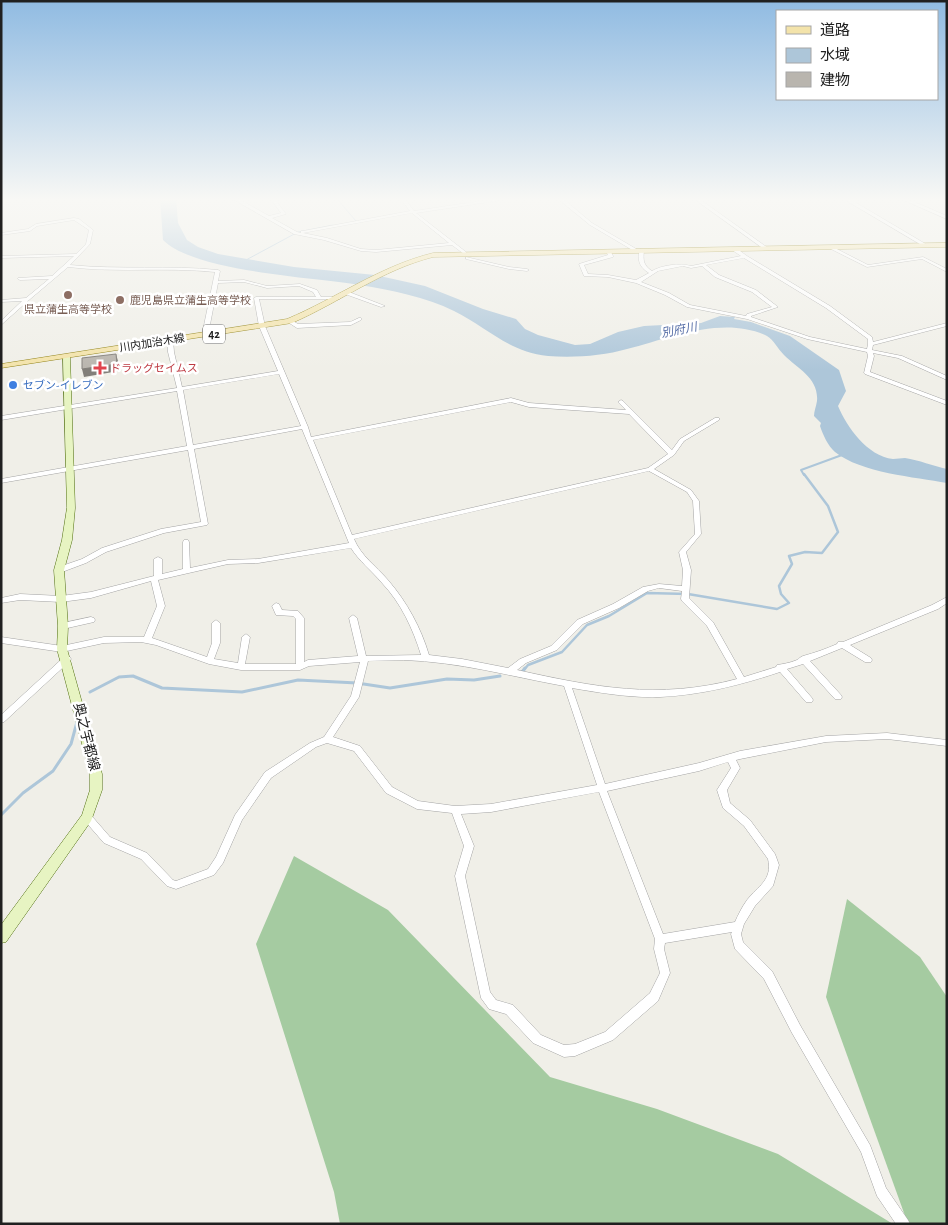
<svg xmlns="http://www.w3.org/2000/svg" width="948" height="1225" font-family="'Alegreya Sans','Noto Sans JP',sans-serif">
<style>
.forest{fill:#a5cba1}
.water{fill:#adc6d9}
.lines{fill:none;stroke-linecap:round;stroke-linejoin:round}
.stream-far3{stroke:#adc6d9;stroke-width:1}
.stream-far2{stroke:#adc6d9;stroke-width:2}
.stream-far1{stroke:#adc6d9;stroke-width:2.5}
.stream{stroke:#adc6d9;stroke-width:3}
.street-casing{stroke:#a4a4a4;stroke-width:1}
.secondary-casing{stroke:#516f10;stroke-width:1}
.primary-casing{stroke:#8e7e0f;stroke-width:1}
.street{fill:#fff;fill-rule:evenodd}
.secondary{fill:#e7f4c2;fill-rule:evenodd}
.primary{fill:#f3e3aa;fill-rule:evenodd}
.shaded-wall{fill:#827f7a}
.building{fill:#b9b5ae;stroke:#827f7a}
.education-dot{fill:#8d6e63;stroke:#fff;stroke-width:2}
.health-dot{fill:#e0444e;stroke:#fff;stroke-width:2}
.shop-dot{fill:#3f7fe0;stroke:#fff;stroke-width:2}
.labels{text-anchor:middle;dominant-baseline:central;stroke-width:5;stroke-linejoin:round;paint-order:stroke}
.far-education-label{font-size:11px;fill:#785e54;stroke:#fff;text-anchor:start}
.far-street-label{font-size:11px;fill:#202020;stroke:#fff}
.far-health-label{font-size:11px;fill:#be3a42;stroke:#fff;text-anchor:start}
.far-shop-label{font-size:11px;fill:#366cbe;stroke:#fff;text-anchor:start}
.far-water-label{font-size:12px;font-style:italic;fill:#566ea7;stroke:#fff}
.shield{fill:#fff;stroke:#636363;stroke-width:1}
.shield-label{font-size:12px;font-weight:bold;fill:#202020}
.street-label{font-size:14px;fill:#202020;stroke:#fff}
</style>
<rect width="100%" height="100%" fill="#f0efe8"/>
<g class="forest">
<path d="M294,856L388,910L550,1077L657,1109L778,1154L893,1224H340L334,1192L256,944Z"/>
<path d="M847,899L920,957L947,997V1224H908L826,997Z"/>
</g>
<path class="water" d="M160,198H176L178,223L187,240L198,247L218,254L294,267L375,275L425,286L483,309L516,319L525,329L538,335L575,345L590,344L618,332L644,326L701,323L720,316L735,317L734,319L751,322L790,336L839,370L846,391L838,406C847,427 867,456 893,459C897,459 901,458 905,458C919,460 933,466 947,469V483C915,477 861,473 835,452C828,446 823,435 820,426L821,423L814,416C814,411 816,407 817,401C819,378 798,369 784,355C777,348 774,340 767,336C724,315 670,338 627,349C603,356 573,358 548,356C508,352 487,327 454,311C426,297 391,290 360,285C313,277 195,272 163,240Z"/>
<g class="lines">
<g class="stream-far3">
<path d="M336,198L356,221L353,222"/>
<path d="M246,260L298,232L333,225"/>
</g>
<path class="stream-far2" d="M804,475L801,470L842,455"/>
<path class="stream-far1" d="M524,670L528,665L562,652L587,625L609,616L647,593L688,594L777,609L789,603L781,594L779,586L792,564L789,556L805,552L822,553L838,532L828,506L804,474"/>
<g class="stream">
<path d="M522,672L525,668"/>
<path d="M90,692L119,677L133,676L162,688L242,692L298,680L357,683L390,688L447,679L474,680L500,676"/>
<path d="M1,815L23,793L53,771L71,744L77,722"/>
</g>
<g class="street-casing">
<g id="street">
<path d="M231,198H237L269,216L281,213L270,198H274L286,214L272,218L297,232L301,233V231H303L410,211L400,198H404L414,211L501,198H515L416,213L466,252V253L464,254L452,245L376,252L361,251L324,240L294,234ZM412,213L449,243L376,250L361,249L327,238L303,233Z"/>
<path d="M557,198H562L592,223L638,250L634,251L590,225Z"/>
<path d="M693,198H698L768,248L764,249Z"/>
<path d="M842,198H848L929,246L925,247Z"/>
<path d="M899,198H905L947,216V219Z"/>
<path d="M74,218L79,219L93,230L90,244L70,265C120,270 169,265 218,270L220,271L218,281L244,280L267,286L300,284L317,290L321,297H340V299H259L265,326L308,427L311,437L511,398L529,403L626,410L618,402L621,400L623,401L672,450L680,439L715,418H719V420L684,441L674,455L654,469L691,490L699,501L701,534L686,552L691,570L689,598L713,622L744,677L776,667L777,665C783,664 790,663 797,660C799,659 800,657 803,656C814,653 826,649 837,644L838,642H843L932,605L947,597V603L938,609L850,645L871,658L872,660L871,662H865L842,648L810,661L841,695L842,697L841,699H835L803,664L787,669L812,698L813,700L812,702H806L780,672C741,685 701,695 660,697C631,698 601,693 572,688L605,784L699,763L740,751L826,736L887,733L947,740V746L887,739L826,742L740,759L736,760L740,768L727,790L730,803L750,820L775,854L779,865L773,886L755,906L744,924L741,934L743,942L772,971L800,1025L870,1145L886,1188L908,1220L910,1224H896L877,1196L861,1152L792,1033L764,979L735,949L731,934L732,932L665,943L664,949L670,973L658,1001L613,1040L575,1056L564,1057L533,1043L506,1014L489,1009L481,998L455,876L464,846L452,813L417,809L386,793L354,751L327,743L316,747L271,778L242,820L223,863L214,875L176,889L167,886L141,859L104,843L84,820L82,817L84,814L87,813L90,814L110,837L147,853L173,880L176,881L208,869L216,857L235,815L265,772L310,743L324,737L351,696L360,662L309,666L300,670H241L209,664L156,645L141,642L104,643L62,652L1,643V637L62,646L104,637H144L157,606L151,581L91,598L61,602L20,600L1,603V598L20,594L61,596L91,592L154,576V559L158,557L162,559V574L183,569V542L184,540H188L189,542L190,568L228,560L258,559L349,543L302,429L194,449L208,524L207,525L164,533L106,552L86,563L62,572H56L55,570L56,568L82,559L102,548L161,529L201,522L188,450L1,483V479L187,446L177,391L1,420V416L177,388L168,352L167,340L170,338L173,340L174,352L182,387L278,371L259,326L254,298L256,297H316L313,292L299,286L267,288L244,282L218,283L208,335L205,337L202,335L215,272C166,267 117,273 68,267L29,300L1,325V321L22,301L1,302V300L26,298L49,279L20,280L18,279V278L52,276L74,256L1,258V256L76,254L86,244L89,230L74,220L37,226L30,231L1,235V233L28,229L36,224ZM279,374L301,426L193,445L183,390ZM511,402L529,407L629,414L668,454L648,468L352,535L313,440ZM649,471L687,492L693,501L695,534L679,552L683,570L682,586L659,584L643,587L613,604L577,620L551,646L520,659L508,668L462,659L429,655C421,628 407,602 388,580C376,566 361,556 354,539ZM351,548C359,561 372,571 382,583C401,603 413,629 421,655L366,656L357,618L353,615L349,618L358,656L308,660L304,662V618L298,611L282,610L279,604L276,603L272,606L276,615L293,616L296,619V664H245L250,637L246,634L242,637L238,663L214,659L220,643V623L216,620L212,623V643L207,657L152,638L165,606L158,580L228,564L258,563ZM659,588L682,591L681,599L682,601L707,626L737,679C658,700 594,687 517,670L526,663L557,650L583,624L619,608L648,591ZM404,660C460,662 509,676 564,686L597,785L491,804L455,806L418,801L392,787L360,746L333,737L359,697L368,661ZM728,762L731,768L717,790L723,808L744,826L768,859C773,880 758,886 747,900C742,907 738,915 735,922L663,934L607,791L699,771ZM599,792L655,939L654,949L660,973L650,993L605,1032L575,1044L564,1045L541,1035L513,1005L496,1000L490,992L465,876L474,846L461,814L491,812Z"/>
<path d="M831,246L868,265L923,257L947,269V272L922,259L867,267L829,248V247Z"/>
<path d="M732,248H736L747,256L830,306L872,337L873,342L947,323V326L873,345L872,350L902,356L947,376V380L898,358L873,353L874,356L870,372L947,401V405L865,374L864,373L868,356L867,352L807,339L747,319L687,307L665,295L636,283L608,277L584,276L579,264L608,255L606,251L610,250L613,256V257L584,265L588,274L608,275L636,280L649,273C639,267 637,260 640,249L644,250C643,260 643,265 652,271C662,265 680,263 691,266L741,256L732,250ZM744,258L826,308L868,339V344L867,349L810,337L751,317V316L778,307L756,290L719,275L706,265ZM683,266L691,268L702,266L715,277L752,292L772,307L747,314L746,316L690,305L669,293L641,282L658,271Z"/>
<path d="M466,257L509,267L527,269L529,270L527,271L509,269L466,259Z"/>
<path d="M345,292H349L385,306L381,307L345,294Z"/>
<path d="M359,318H361V320L351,325L297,328L286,321L291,320L298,324L350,322Z"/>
<path d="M91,617L94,618L95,620L94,622L63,629L59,626L63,623Z"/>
<path d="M67,656L70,657L71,659L70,661L4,722L1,723V715L64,657Z"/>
</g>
</g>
<g class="secondary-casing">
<path id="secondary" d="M63,355L70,357L75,508L72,540L64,570L68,626L67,649L102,774V790L91,821L6,942L1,943V925L82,815L90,790V774L57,649L58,626L54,570L62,540L67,508Z"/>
</g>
<g class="primary-casing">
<path id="primary" d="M947,243V247L433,257C382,270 340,302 292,323L1,368V364L287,319C337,298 380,266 433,253Z"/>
</g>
<use href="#street" class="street"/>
<use href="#secondary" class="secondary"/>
<use href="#primary" class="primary"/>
</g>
<path class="shaded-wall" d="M116,354L118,361L119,371L84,377L82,369Z"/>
<path class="building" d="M116,354L117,364L82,369V358Z"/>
<linearGradient id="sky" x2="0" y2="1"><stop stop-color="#90bbe2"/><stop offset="0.54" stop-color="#f8f8f5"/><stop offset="1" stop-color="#f8f8f5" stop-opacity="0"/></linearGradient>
<rect width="948" height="370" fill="url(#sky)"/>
<g class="education-dot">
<circle cx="68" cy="295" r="5"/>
<circle cx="120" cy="300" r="5"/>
</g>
<path class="health-dot" d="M97.5 360.5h5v5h5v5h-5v5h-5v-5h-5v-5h5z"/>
<circle class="shop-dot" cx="13" cy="385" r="5"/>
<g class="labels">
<g class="far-education-label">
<text x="130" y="300">鹿児島県立蒲生高等学校</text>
<text x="68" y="309" text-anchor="middle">県立蒲生高等学校</text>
</g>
<g class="far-street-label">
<text transform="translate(152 343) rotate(-9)">川内加治木線</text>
</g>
<g class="far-health-label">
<text x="110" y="368">ドラッグセイムス</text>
</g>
<g class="far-shop-label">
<text x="23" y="385">セブン-イレブン</text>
</g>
<g class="far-water-label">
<text transform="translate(679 330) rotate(-11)">別府川</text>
</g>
<rect class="shield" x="203" y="324.5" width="22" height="19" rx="4"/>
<g class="shield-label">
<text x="214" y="334">42</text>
</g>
<g class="street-label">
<text transform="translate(86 737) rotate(76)">奥之宇都線</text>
</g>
</g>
<rect width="948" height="1225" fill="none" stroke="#202020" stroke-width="5"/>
<rect x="776" y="10" width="162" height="90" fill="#ffffff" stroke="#a6a6a6"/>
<rect x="786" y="26" width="25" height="8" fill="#f3e3aa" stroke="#a6a6a6"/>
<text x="820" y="35" font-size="15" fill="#202020">道路</text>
<rect x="786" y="48" width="25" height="15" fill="#adc6d9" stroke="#a6a6a6"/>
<text x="820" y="60" font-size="15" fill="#202020">水域</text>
<rect x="786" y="72" width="25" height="15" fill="#b9b5ae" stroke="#a6a6a6"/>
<text x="820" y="85" font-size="15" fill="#202020">建物</text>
</svg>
